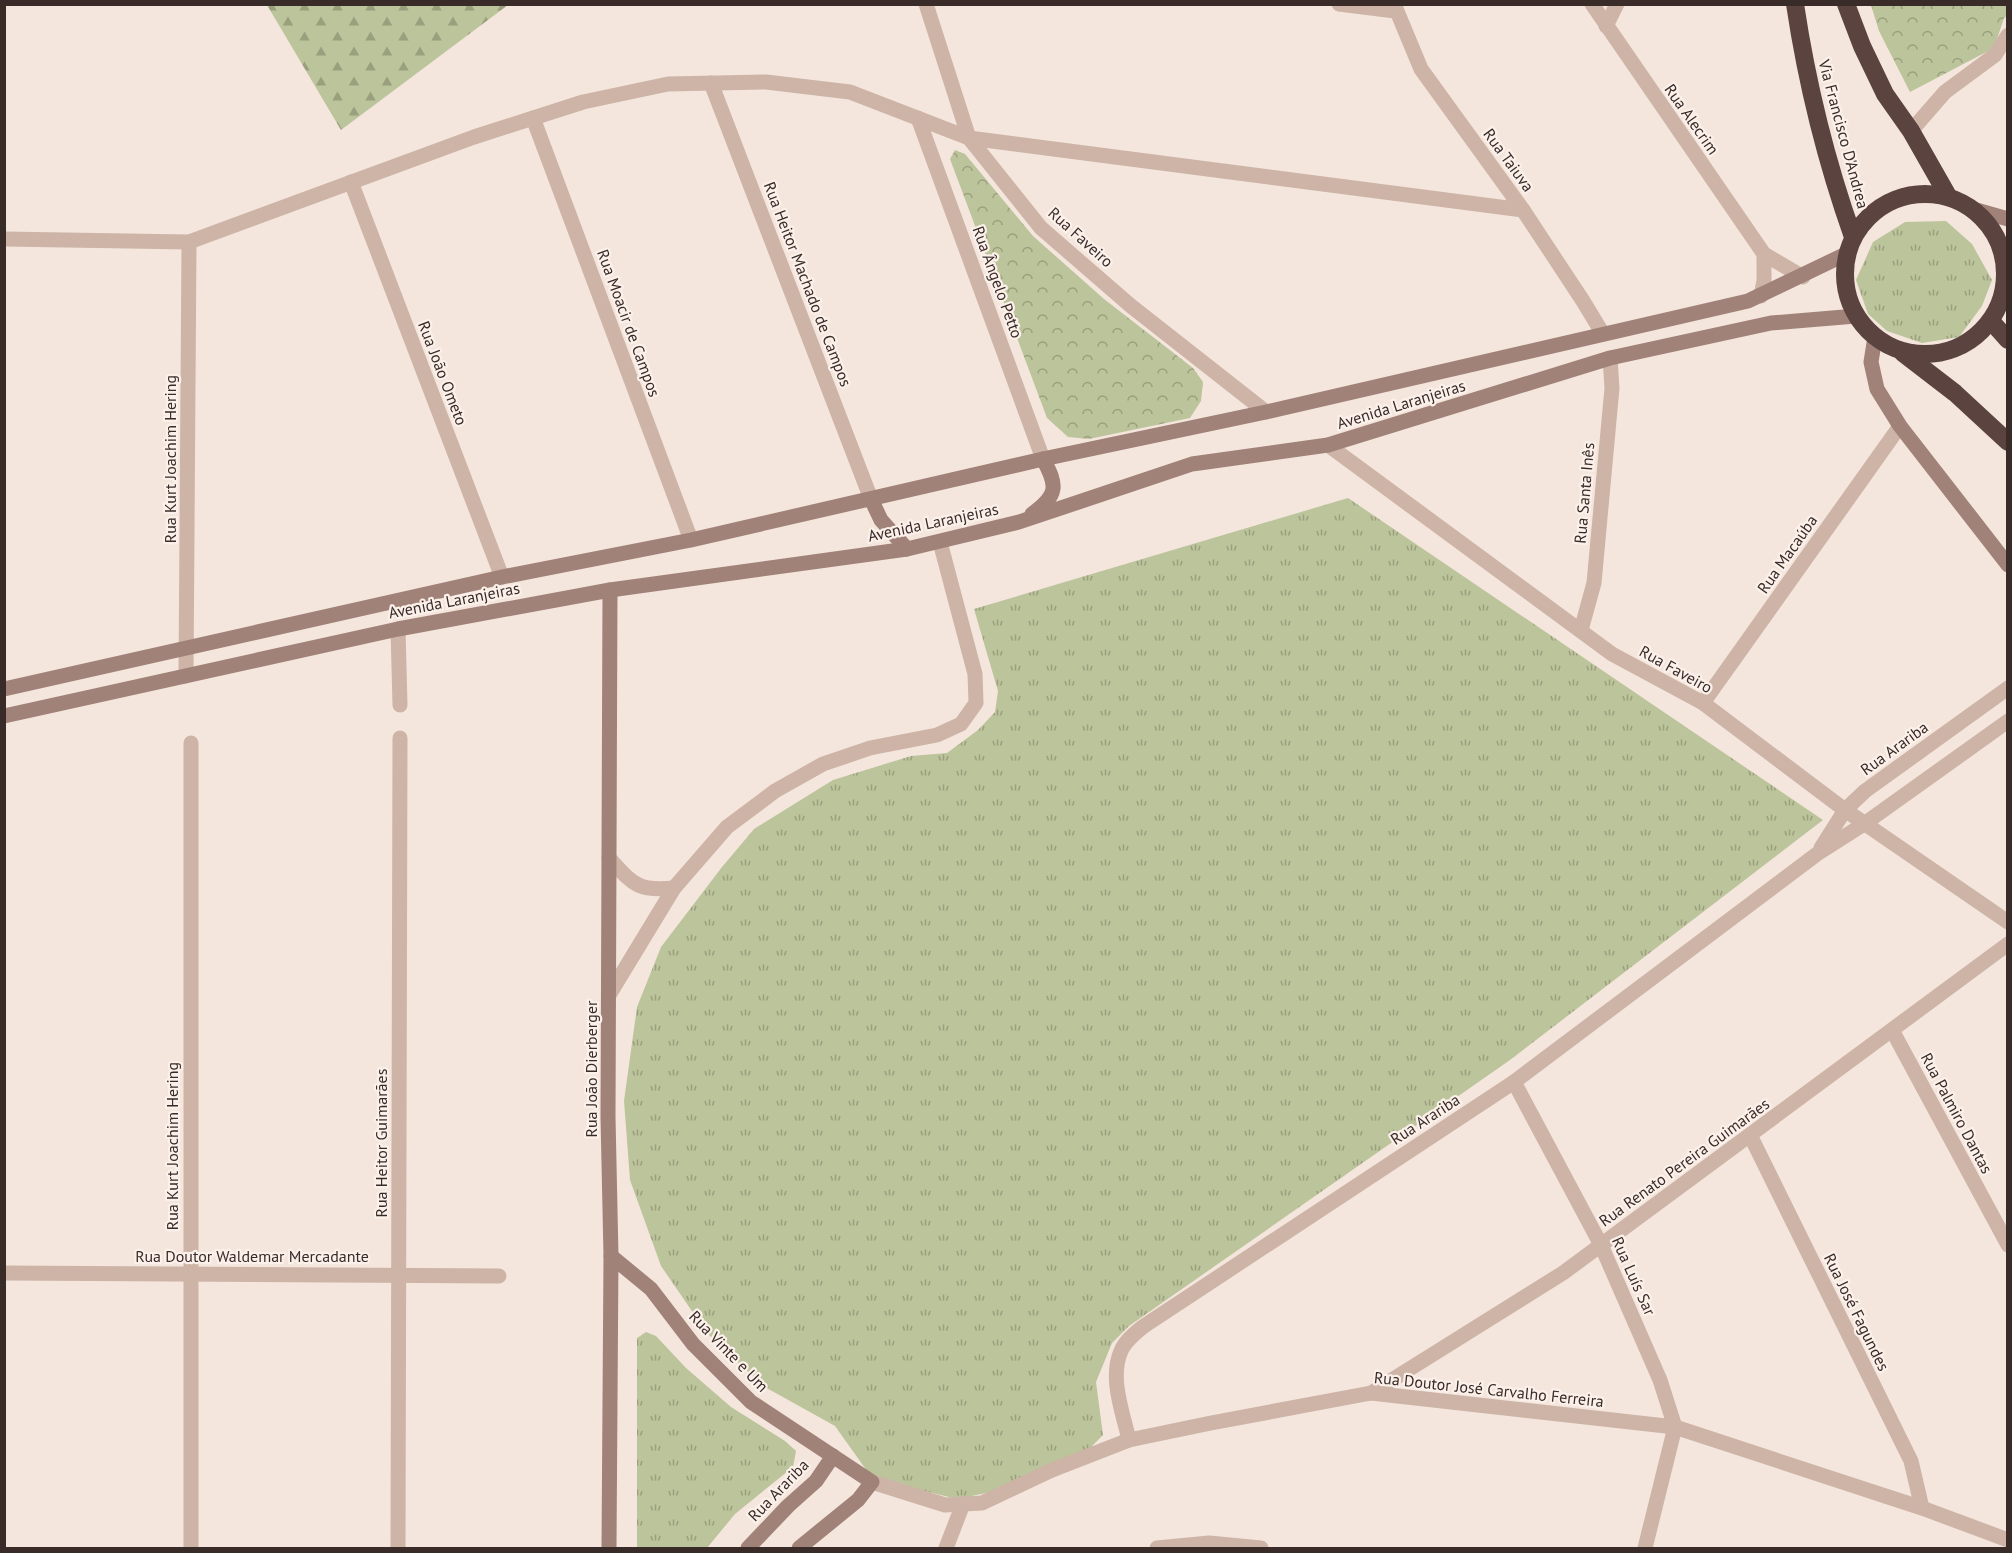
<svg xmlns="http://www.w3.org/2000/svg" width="2012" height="1553" font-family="'PT Sans',sans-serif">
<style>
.grass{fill:url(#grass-tufts)}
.forest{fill:url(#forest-firs)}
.park{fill:url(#park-crowns)}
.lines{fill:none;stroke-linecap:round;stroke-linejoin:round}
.street{stroke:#cdb4a7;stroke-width:15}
.secondary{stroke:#a18278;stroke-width:15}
.highway{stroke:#5b443f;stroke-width:18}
.labels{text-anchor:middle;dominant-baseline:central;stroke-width:4.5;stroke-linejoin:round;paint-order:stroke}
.street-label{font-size:16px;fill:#392b28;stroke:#fbf1ea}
</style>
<defs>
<pattern id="grass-tufts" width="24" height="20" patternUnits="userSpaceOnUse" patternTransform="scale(1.5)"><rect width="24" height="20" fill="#bcc49b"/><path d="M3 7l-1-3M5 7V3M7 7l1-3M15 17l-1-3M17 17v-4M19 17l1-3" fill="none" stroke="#9a9f7e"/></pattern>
<pattern id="forest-firs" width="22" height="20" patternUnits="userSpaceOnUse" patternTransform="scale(1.5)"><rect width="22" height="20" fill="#bcc49b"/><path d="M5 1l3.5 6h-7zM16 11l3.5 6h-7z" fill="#9a9f7e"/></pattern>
<pattern id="park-crowns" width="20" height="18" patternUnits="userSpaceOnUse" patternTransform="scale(1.5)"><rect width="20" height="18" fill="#bcc49b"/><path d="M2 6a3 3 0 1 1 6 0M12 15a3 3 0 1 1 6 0" fill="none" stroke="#9a9f7e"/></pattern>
</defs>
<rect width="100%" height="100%" fill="#f4e6dd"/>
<g class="grass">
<path d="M1946,221L1972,244L1992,280L1982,306L1959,337L1922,343L1887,331L1868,314L1856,280L1873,242L1905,222Z"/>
<path d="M1348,498L1823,820L1510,1060L1129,1326L1112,1343L1096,1382L1103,1435L1090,1448L991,1492L957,1499L892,1483L867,1471L835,1426L763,1386L707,1333L661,1266L630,1180L624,1101L637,1007L661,947L722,867L754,829L833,780L911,756L947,753L978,730L995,712L998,691L974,609Z"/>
<path d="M646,1332L656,1336L686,1368L731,1407L785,1441L796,1451L793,1467L735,1514L707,1548H637V1338Z"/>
</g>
<path class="forest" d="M267,5H508L341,130Z"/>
<g class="park">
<path d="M1871,5H2007V16L2004,18L1994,48L1910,92L1879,31Z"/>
<path d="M955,150L965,154L1033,236L1104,299L1193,368L1203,382L1201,401L1190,418L1089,439L1068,437L1047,418L950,159Z"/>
</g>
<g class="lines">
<g class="street">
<path d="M926,4L969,138L1041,228L1131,306L1266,412"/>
<path d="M1339,4L1395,11"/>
<path d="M1394,4L1421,69L1523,210L1583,301L1603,334"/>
<path d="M1592,4L1764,254L1803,277"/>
<path d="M1606,26L1617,4"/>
<path d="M711,83L871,499"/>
<path d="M533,118L691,540"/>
<path d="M918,118L1043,459"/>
<path d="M1911,131L1945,92L1995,55L2008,35"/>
<path d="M351,182L502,577"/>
<path d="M4,239L189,242L474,137L583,102L668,84L766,82L850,92L969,138L1523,210"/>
<path d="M1761,296L1764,281V254"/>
<path d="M1328,445L1612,654L1703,703L1845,810L2008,922"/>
<path d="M398,629L400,705"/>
<path d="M1581,630L1594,583L1612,388L1610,358"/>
<path d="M186,676L189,242"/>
<path d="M1703,703L1900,426"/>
<path d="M191,743V1548"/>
<path d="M1821,848L1845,810L1865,791L2008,688"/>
<path d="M609,858C632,883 637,892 674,888"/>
<path d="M609,995L674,888L727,827L775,791L823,764L870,748L937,735L961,724L976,703L975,674L940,542"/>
<path d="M1892,1030L2008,1245"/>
<path d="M1514,1082L1601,1245L1660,1380L1675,1427L1645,1548"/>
<path d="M1750,1135L1911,1461L1922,1508"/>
<path d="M4,1273L499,1276"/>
<path d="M1371,1393L1563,1273L2008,944"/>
<path d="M1129,1440C1123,1413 1109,1378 1121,1351C1125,1341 1135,1333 1144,1326L1514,1082L1817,854L1864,824L2008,721"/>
<path d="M872,1482L945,1505L982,1503L1052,1470L1129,1440L1211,1423L1371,1393L1675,1427L1922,1508L2008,1540"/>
<path d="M398,1548L400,738"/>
<path d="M946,1548L963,1504"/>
<path d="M1157,1548L1209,1543L1261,1548"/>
</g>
<g class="secondary">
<path d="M1973,209L2008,219"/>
<path d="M2002,298L2008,295"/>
<path d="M1875,337L1871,362L1877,389L1900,426L2008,565"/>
<path d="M871,499L881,520L907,549"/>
<path d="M1032,514C1058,495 1058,486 1043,459"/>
<path d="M4,689L502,577L691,540L1043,459L1266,412L1748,301L1846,254"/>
<path d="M4,716L398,629L610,590L907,549L1019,522L1192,464L1328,445L1610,358L1771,323L1856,316"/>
<path d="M611,1256L651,1289L693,1344L751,1402L872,1482L858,1500L799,1548"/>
<path d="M609,1548L611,1256L608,1117L610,590"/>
<path d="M748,1548L788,1506L816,1481L833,1456"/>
</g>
<g class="highway">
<path d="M1795,4C1807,84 1826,161 1853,237"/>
<path d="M1846,4L1862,46L1885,94L1911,131L1948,196"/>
<circle cx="1925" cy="274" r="80"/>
<path d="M1991,321L2008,340"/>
<path d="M1903,353L1955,393L2008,442"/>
</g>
</g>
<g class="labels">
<g class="street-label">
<text transform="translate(1692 119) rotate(55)">Rua Alecrim</text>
<text transform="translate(1844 134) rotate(75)">Via Francisco D'Andrea</text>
<text transform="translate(1509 160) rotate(54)">Rua Taiuva</text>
<text transform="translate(1081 237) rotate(42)">Rua Faveiro</text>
<text transform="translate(998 282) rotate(70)">Rua Ângelo Petto</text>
<text transform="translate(808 284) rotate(69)">Rua Heitor Machado de Campos</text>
<text transform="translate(629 323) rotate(70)">Rua Moacir de Campos</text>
<text transform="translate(443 373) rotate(69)">Rua João Ometo</text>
<text transform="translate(1401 404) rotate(-17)">Avenida Laranjeiras</text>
<text transform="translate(170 459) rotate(-90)">Rua Kurt Joachim Hering</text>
<text transform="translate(1584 493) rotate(-85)">Rua Santa Inês</text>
<text transform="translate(933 522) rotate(-12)">Avenida Laranjeiras</text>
<text transform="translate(1787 554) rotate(-55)">Rua Macaúba</text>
<text transform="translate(454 600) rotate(-11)">Avenida Laranjeiras</text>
<text transform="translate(1676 669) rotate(29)">Rua Faveiro</text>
<text transform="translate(1894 748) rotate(-36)">Rua Arariba</text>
<text transform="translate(591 1069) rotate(-90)">Rua João Dierberger</text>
<text transform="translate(1957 1113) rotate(62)">Rua Palmiro Dantas</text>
<text transform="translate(1425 1119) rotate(-33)">Rua Arariba</text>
<text transform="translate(381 1143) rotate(-90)">Rua Heitor Guimarães</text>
<text transform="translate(172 1146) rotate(-90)">Rua Kurt Joachim Hering</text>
<text transform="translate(1684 1162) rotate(-36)">Rua Renato Pereira Guimarães</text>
<text x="252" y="1256">Rua Doutor Waldemar Mercadante</text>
<text transform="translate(1634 1276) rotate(66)">Rua Luís Sar</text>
<text transform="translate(1857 1312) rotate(64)">Rua José Fagundes</text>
<text transform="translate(729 1351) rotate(46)">Rua Vinte e Um</text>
<text transform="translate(1489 1389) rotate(6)">Rua Doutor José Carvalho Ferreira</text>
<text transform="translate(778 1490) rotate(-46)">Rua Arariba</text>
</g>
</g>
<rect width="2012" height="1553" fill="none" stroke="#392b28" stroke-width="12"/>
</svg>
